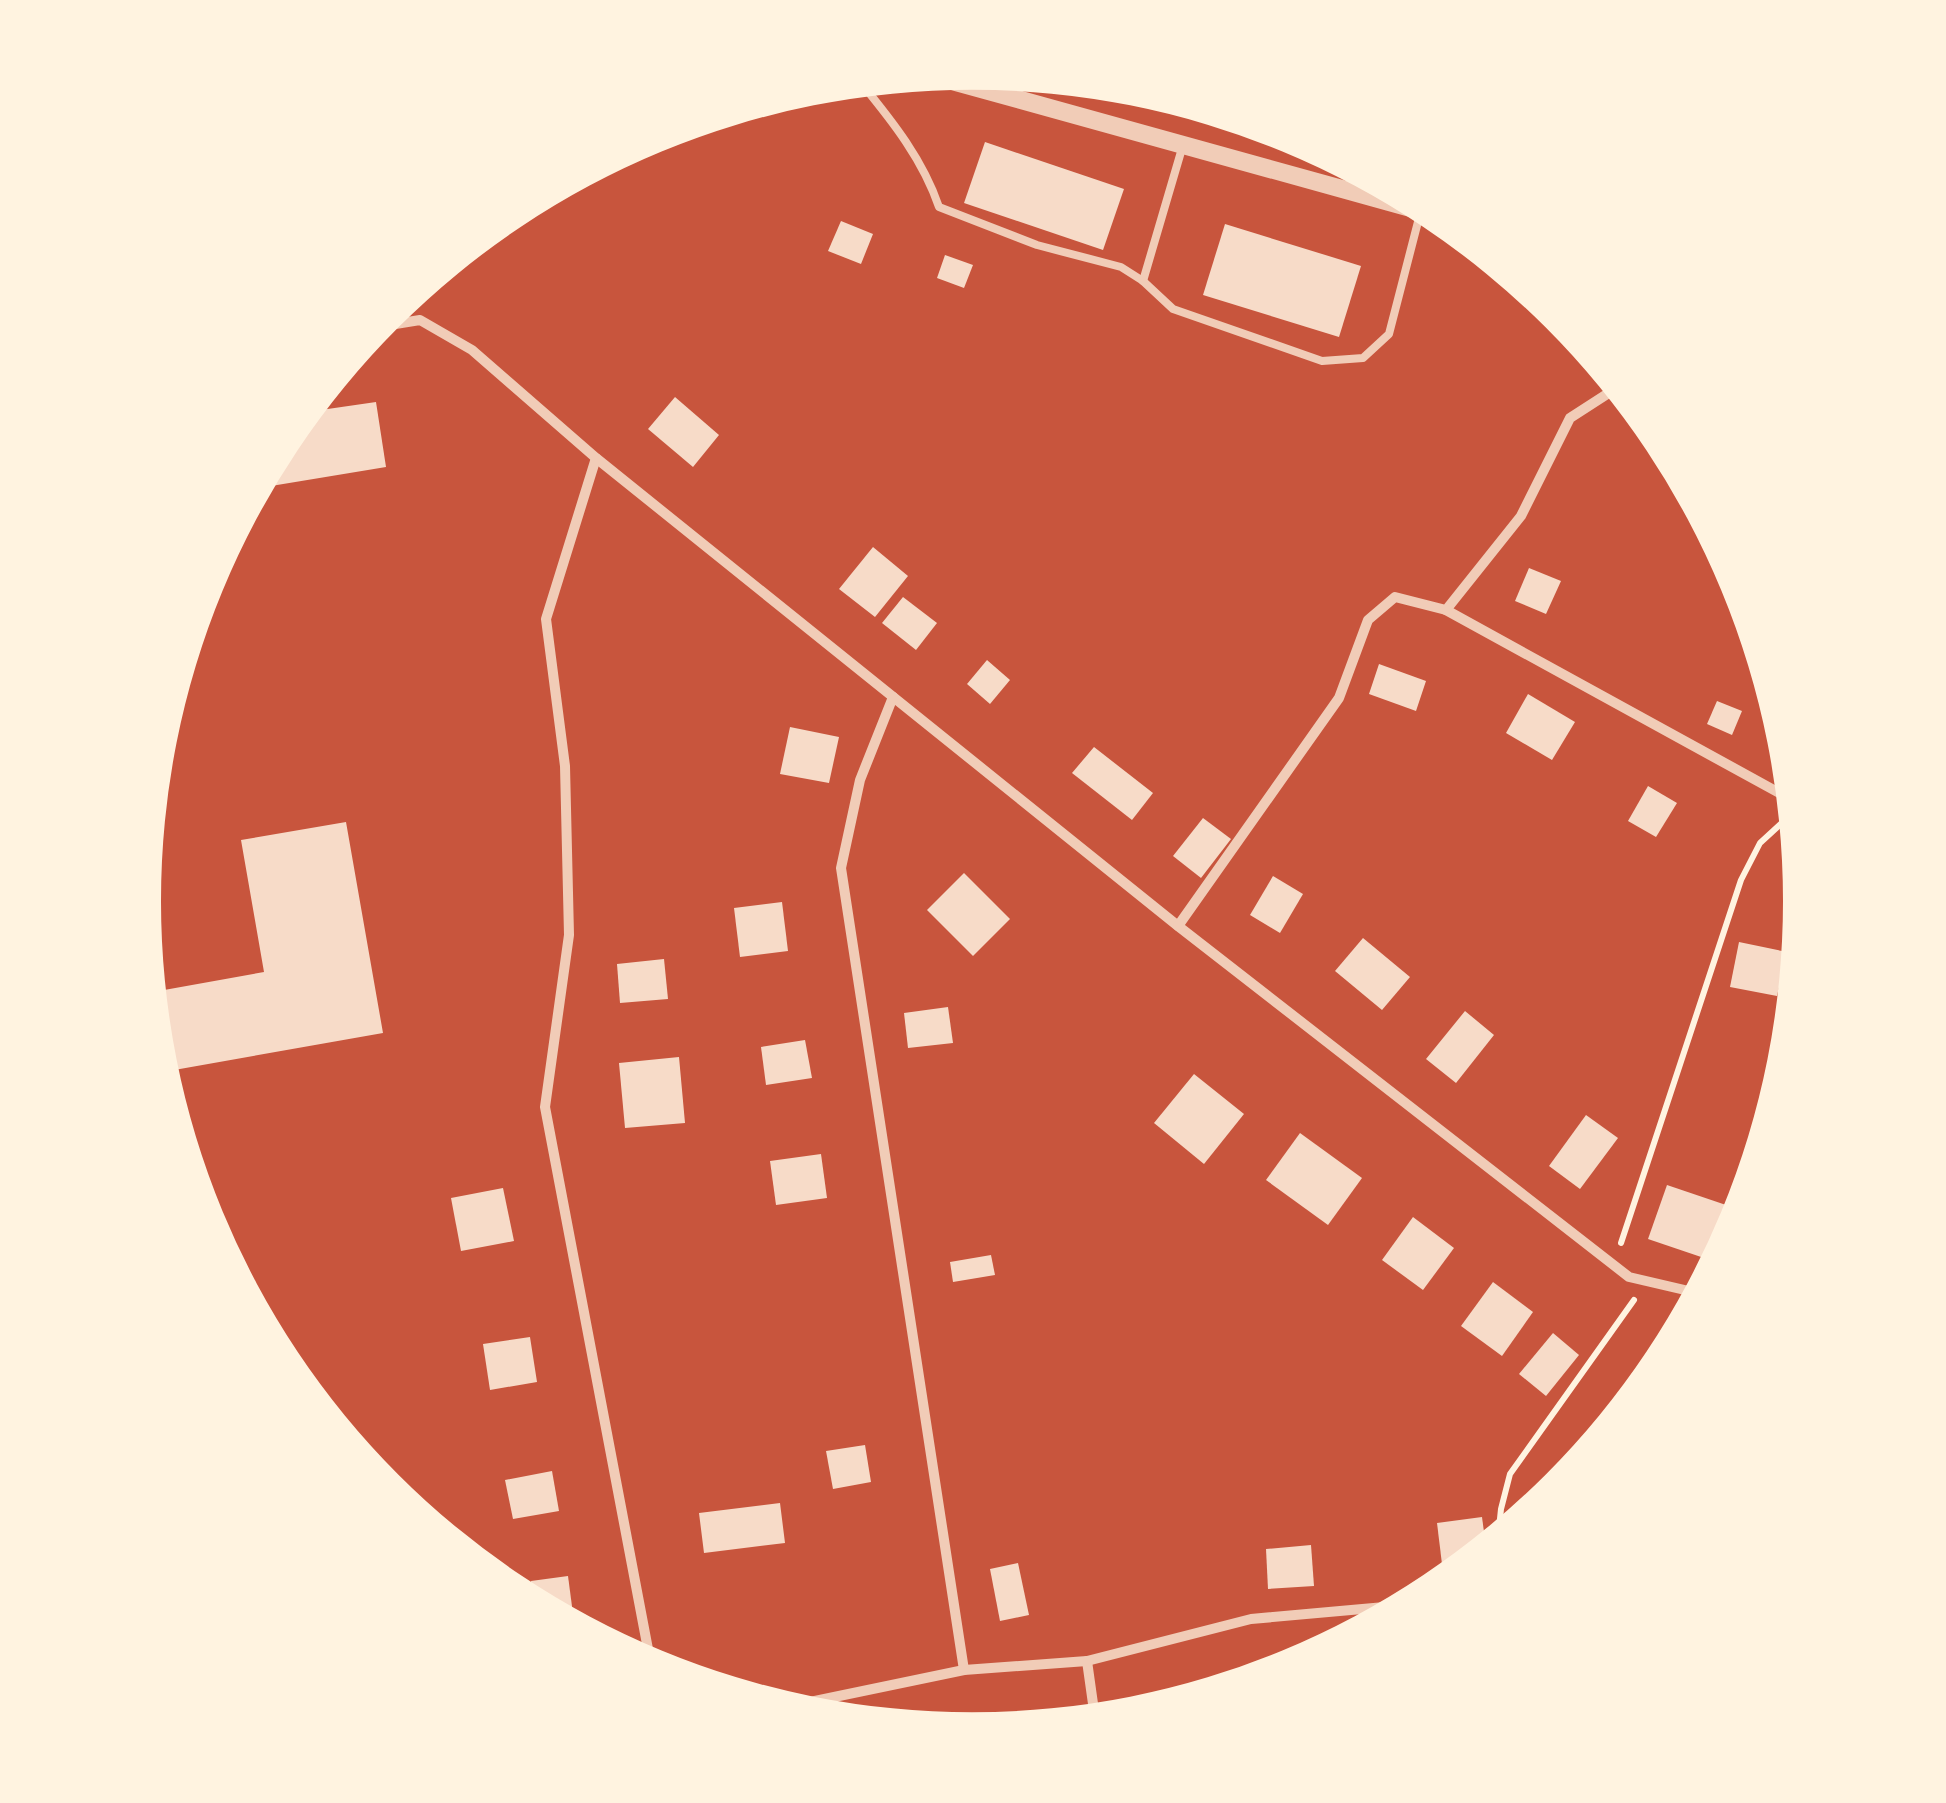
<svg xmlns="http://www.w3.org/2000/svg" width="1946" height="1803" font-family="'Exo 2',sans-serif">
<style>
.building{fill:#f7dbc8}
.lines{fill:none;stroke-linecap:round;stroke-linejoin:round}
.path{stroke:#fff3e0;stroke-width:6}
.service{stroke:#f1ccb7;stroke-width:8}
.minor{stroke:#f1ccb7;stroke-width:10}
.tertiary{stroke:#f1ccb7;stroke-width:18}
</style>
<rect width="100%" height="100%" fill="#c8553d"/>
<g class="building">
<path d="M985,142L1124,189L1103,250L964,203Z"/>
<path d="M841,221L873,234L861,264L828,251Z"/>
<path d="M1225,224L1361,266L1339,337L1203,295Z"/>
<path d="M945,255L973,265L964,288L937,278Z"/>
<path d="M675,397L719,435L693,467L648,429Z"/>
<path d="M376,402L386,467L259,488L284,440L307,412Z"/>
<path d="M873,547L908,576L875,617L839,589Z"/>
<path d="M1529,568L1561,581L1546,614L1515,601Z"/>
<path d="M903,597L937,623L916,650L882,623Z"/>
<path d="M987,660L1010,680L990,704L967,684Z"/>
<path d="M1379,664L1426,681L1416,711L1369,694Z"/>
<path d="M1528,694L1575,722L1552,760L1506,733Z"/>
<path d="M1717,701L1742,711L1732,735L1707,724Z"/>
<path d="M790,727L839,737L829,783L780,774Z"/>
<path d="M1094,747L1153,793L1132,820L1072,773Z"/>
<path d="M1648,786L1677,803L1656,837L1628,821Z"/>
<path d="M1203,818L1231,839L1201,878L1173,856Z"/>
<path d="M346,822L383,1033L163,1072L153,992L264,972L241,840Z"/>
<path d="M964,873L1010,919L973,956L927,910Z"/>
<path d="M1273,876L1303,894L1280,933L1250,915Z"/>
<path d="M782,902L788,951L740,957L734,908Z"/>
<path d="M1363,938L1410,977L1382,1010L1335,971Z"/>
<path d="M1739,942L1787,952L1777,996L1730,987Z"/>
<path d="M664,959L668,999L620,1003L617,964Z"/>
<path d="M948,1007L953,1043L908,1048L904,1013Z"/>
<path d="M1465,1011L1494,1035L1456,1083L1426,1059Z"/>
<path d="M805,1040L812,1078L766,1085L761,1047Z"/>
<path d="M679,1057L685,1123L625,1128L619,1063Z"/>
<path d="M1194,1074L1244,1114L1204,1164L1154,1123Z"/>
<path d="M1586,1115L1618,1138L1580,1189L1549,1166Z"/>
<path d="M1300,1133L1362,1178L1328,1225L1266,1180Z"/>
<path d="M821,1154L827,1198L776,1205L770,1161Z"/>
<path d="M1667,1185L1729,1206L1710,1260L1648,1239Z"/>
<path d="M503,1188L514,1241L461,1251L451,1198Z"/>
<path d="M1413,1217L1454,1248L1423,1290L1382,1260Z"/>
<path d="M991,1255L995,1275L953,1282L950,1262Z"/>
<path d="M1493,1282L1533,1312L1502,1356L1461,1326Z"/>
<path d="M1553,1333L1579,1355L1546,1396L1519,1374Z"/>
<path d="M530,1337L537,1382L490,1390L483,1344Z"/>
<path d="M865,1445L871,1482L833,1489L826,1451Z"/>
<path d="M552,1471L559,1511L513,1519L505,1480Z"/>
<path d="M1547,1497L1523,1517V1498Z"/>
<path d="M780,1503L785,1543L704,1553L699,1513Z"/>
<path d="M1482,1517L1486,1547L1471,1560L1442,1564L1437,1523Z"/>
<path d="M1311,1545L1314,1586L1268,1589L1266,1549Z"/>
<path d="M1018,1563L1029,1615L1000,1621L990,1569Z"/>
<path d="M568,1576L573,1614L559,1616L533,1602L531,1581Z"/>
</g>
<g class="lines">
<g class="path">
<path d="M1621,1243L1741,880L1760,843L1785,820"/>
<path d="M1498,1538L1501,1509L1510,1474L1634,1300"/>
</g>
<g class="service">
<path d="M861,83C893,122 923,160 939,207L1037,245L1121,267L1143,281L1173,309L1322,361L1363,358L1389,334L1420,214"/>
<path d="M1143,281L1183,145"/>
</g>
<g class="minor">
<path d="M377,327L420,320L472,350L596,458L1178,926L1629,1277L1689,1291L1701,1290"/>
<path d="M596,458L546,619L565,766L569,935L545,1107L651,1665"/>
<path d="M1446,610L1792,800"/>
<path d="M893,697L860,780L841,868L964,1670"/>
<path d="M1178,926L1339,698L1368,620L1395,597L1446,610L1521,516L1570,418L1618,387"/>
<path d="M1087,1661L1095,1718"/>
<path d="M786,1707L964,1670L1087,1661L1251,1619L1407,1605"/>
</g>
<path class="tertiary" d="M934,76L1436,215"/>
</g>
<path d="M0 0H1946V1803H0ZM161 901a811 811 0 1 1 1622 0a811 811 0 1 1-1622 0Z" fill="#fff3e0" fill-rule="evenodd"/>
</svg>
